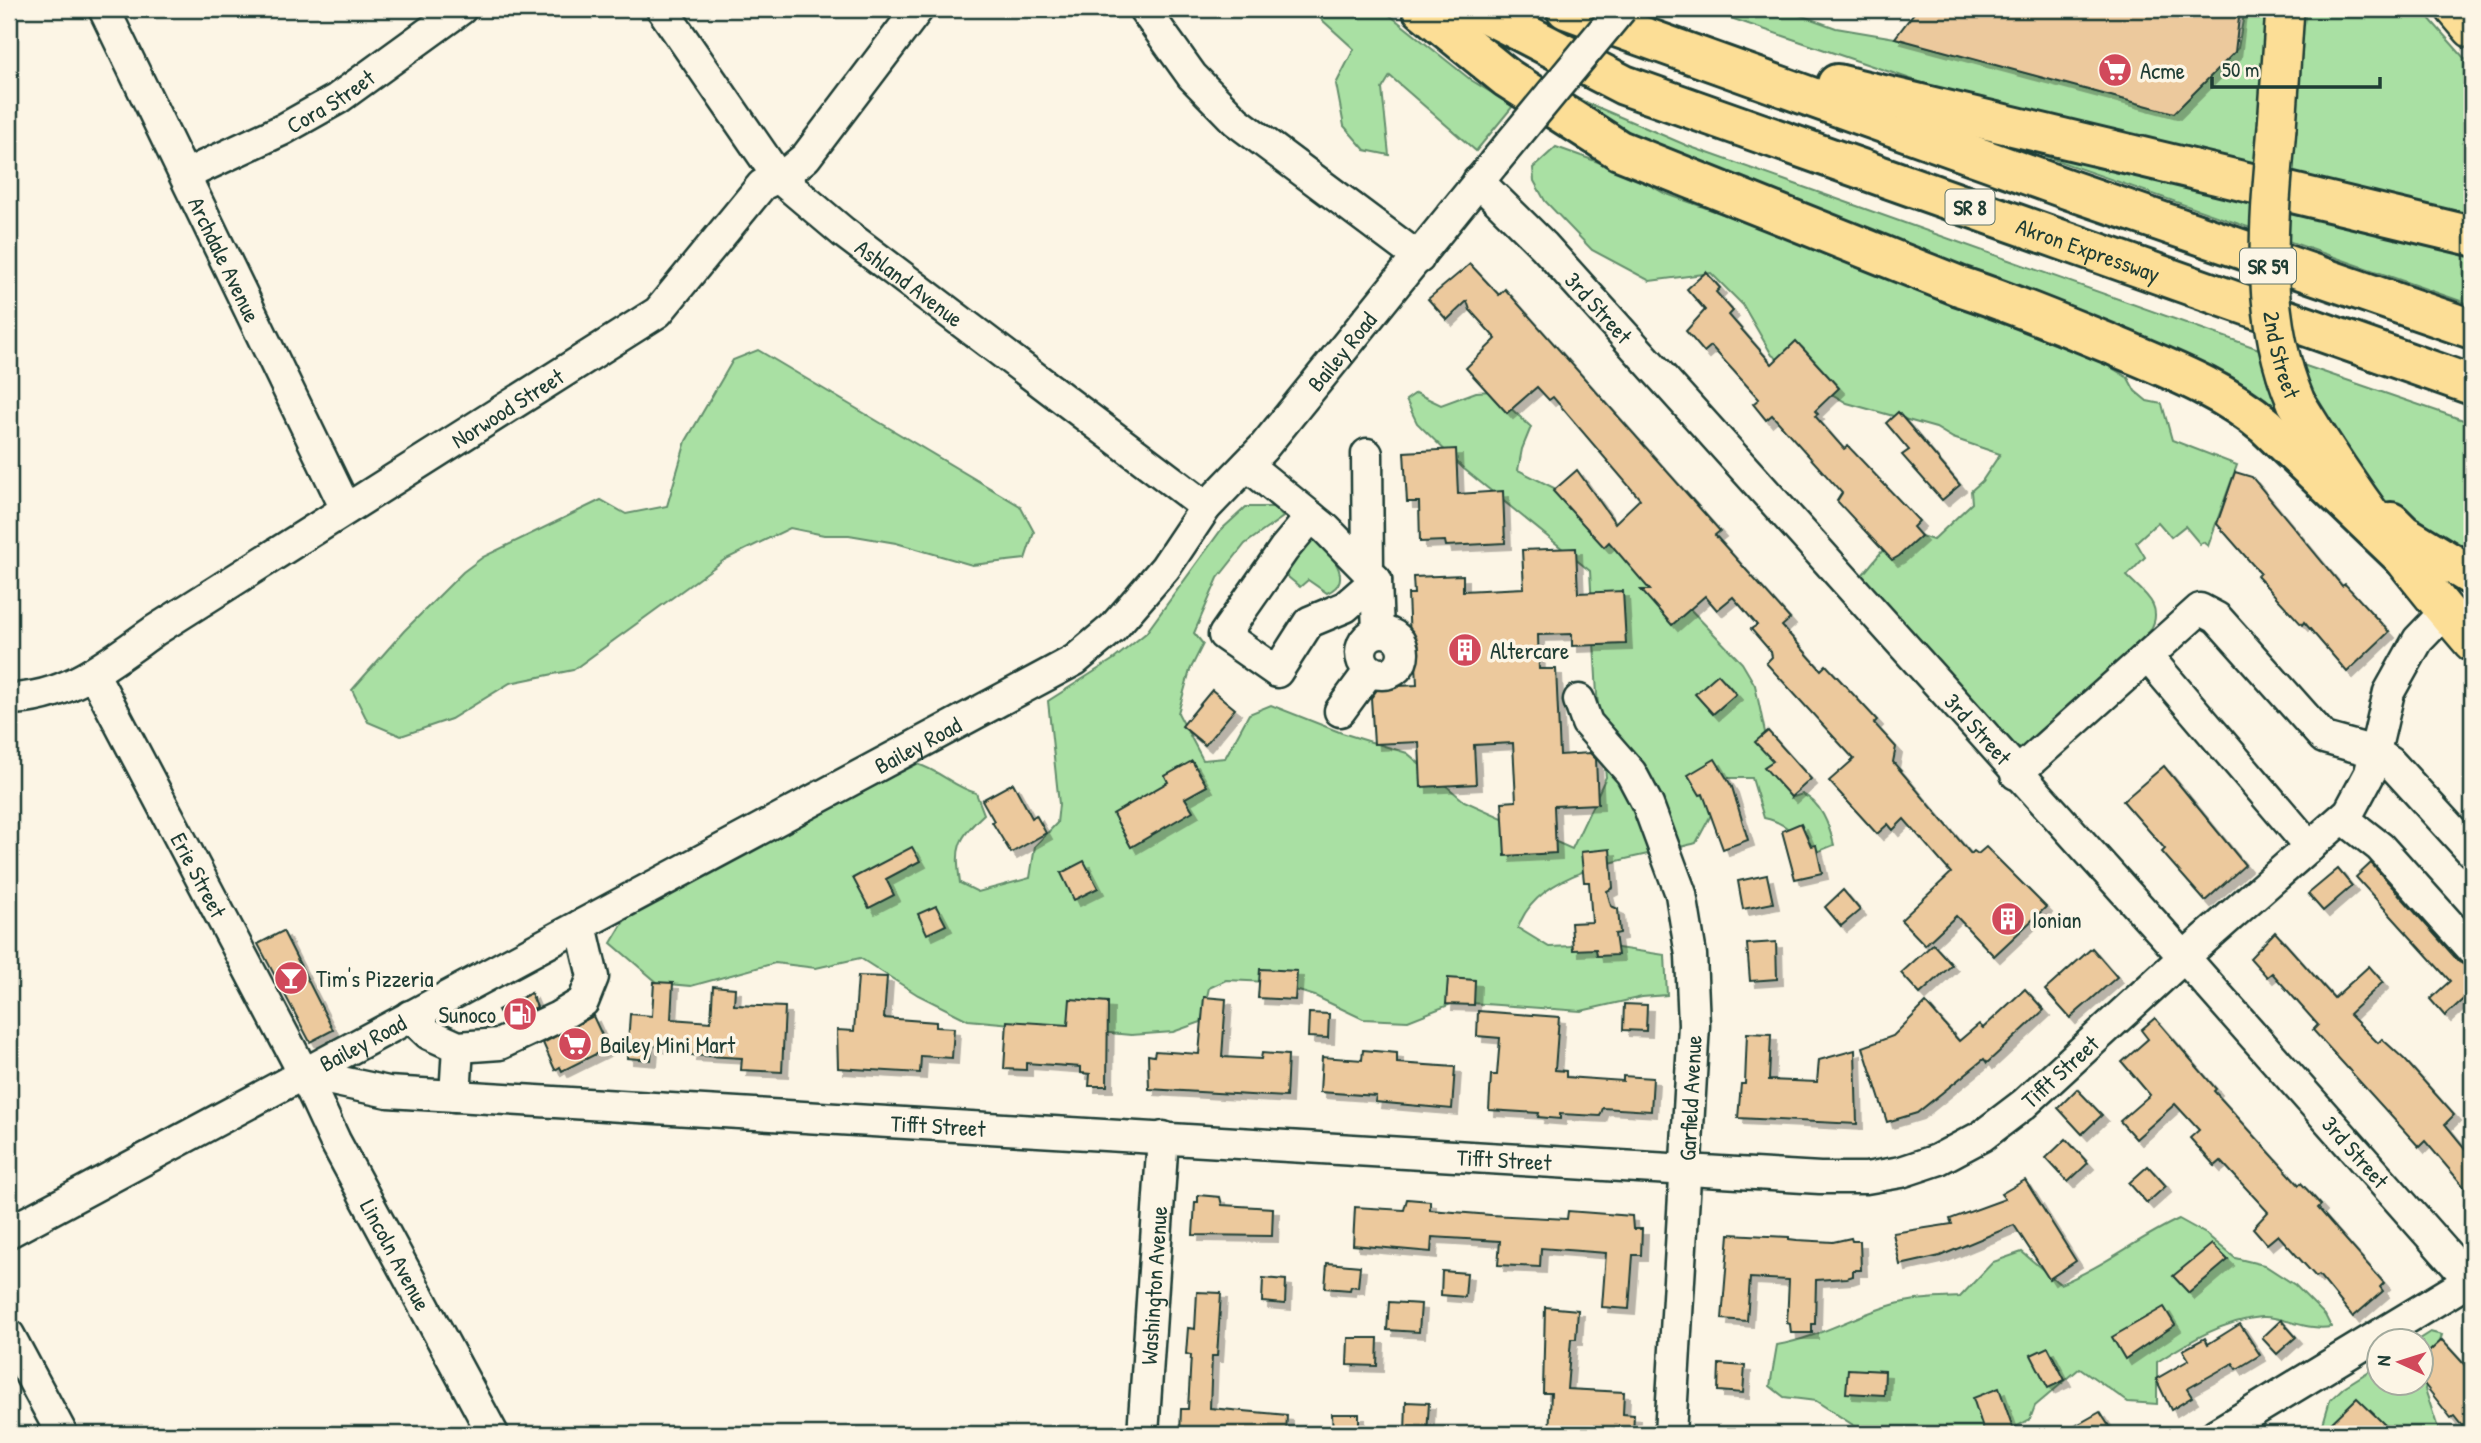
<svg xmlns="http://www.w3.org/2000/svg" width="2481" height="1443" font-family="'Patrick Hand',sans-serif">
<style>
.green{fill:#a9e0a3;stroke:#648e6c;stroke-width:2}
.building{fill:#ecc99d;stroke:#1f3d34;stroke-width:2;filter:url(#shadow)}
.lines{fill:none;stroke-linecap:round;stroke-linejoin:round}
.minor-casing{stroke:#1f3d34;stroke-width:35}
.major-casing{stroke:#1f3d34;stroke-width:42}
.highway-casing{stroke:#1f3d34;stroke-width:44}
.minor{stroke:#fcf5e5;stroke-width:30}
.major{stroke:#fcde96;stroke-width:37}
.highway{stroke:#fcde96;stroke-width:38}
.minor-bridge-casing{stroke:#1f3d34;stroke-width:35;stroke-linecap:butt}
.major-bridge-casing{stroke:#1f3d34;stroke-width:42;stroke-linecap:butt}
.minor-bridge{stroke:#fcf5e5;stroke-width:30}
.major-bridge{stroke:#fcde96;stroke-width:37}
.labels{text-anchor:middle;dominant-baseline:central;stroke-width:7;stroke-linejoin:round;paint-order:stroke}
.shield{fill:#fcf5e5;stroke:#617469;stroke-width:2}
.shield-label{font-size:21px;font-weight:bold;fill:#1f3d34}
.poi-label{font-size:23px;fill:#1f3d34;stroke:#fcf5e5;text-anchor:start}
.street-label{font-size:23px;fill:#1f3d34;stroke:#fcf5e5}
</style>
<defs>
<filter id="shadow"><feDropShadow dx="6" dy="6" stdDeviation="0" flood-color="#0004"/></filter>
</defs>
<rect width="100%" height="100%" fill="#fcf5e5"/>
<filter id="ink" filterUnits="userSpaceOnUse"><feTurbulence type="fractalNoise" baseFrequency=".0143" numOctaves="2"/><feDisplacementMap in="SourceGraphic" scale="14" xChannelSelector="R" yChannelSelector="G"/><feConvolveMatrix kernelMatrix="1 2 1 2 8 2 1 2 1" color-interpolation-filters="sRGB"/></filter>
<g filter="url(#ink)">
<g class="green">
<path d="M1310,9H1382L1471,80L1513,106L1476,151L1390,76L1382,89L1389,155L1365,150L1344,126L1336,84L1354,49Z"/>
<path d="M1704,9H1783L1836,28L1895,38L2174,113L2238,48L2245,9H2273L2255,165L1940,89Z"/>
<path d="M2297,9H2421L2472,67V226L2287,179Z"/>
<path d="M1520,74L1688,146L2259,349L2268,385L2292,429L1645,152Z"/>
<path d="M2001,141L2472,250V305Z"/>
<path d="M1556,147L1629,173L1664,193L1874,268L2088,353L2128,378L2135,391L2147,401L2162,404L2172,440L2237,465L2208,546L2203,542L2200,544L2185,526L2171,537L2158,522L2136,542L2145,557L2127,576C2144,593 2165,606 2150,631L2027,748L2015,751L1859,579L1883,550L1899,555L1921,536L1933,540L1972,503L1971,491L1982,481L2000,454L1953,438L1936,428L1847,403L1813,383L1772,355L1743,305L1711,273L1650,281L1592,250L1545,201L1534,181L1533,168Z"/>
<path d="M758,350L1020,506L1034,532L1025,559L972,565L896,543L849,535H824L790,528L724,560L573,670L510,683L451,719L401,736L368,722L352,690L404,631L463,572L483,557L601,500L626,514L667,506L686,441L733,360Z"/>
<path d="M2297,363L2472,423V567L2387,505L2346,460Z"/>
<path d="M1492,391L1531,427L1522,449L1518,470L1610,516L1688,607L1742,663L1755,685L1767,742L1791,798L1802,794C1821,802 1829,825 1834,845L1819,851C1794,844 1795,824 1764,818L1752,778H1711V815L1696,843C1640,859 1539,865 1518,928L1549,947L1598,945L1665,955L1667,995L1642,997L1581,1011L1456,1002L1408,1021L1363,1019L1315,996L1269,982L1226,980L1209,988L1201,1022L1173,1032L1131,1035L968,1020L918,995L860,958L816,968L775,963L691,986L658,983L611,943L626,918L641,901L917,764C941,771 953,787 976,793L984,814C957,839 955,847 960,883L978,892L1030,878L1035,846L1057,823L1059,804L1048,701L1114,659L1146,633L1221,530L1246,507H1274L1283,517L1245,544L1218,578L1194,633L1203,644L1190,670L1178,713L1203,760L1225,758L1249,714L1271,705L1342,733L1407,753L1464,801L1572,849L1606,777L1597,695L1590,571L1464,469L1417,423L1406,400L1416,393L1441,405L1476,392Z"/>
<path d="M1311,534C1324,547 1359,579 1327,593L1308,580L1300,587L1282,572Z"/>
<path d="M2179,1219L2206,1234L2235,1258L2264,1265L2295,1285L2325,1315L2331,1327C2302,1331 2282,1315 2262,1317C2224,1320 2188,1342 2157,1362V1404L2128,1402L2080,1368L2035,1406L2030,1419L2003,1434H1874L1864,1432L1816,1401L1784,1397L1770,1386L1777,1345C1820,1338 1857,1313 1900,1303C1919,1298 1940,1298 1960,1297L1993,1262L2022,1252L2060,1284C2103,1267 2138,1238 2179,1219Z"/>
<path d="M2430,1332L2442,1335L2425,1389L2440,1434H2320L2330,1400L2344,1387L2379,1365L2380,1384H2422V1342L2416,1341Z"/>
</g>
<g class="building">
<path d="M1917,9H2240L2235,52L2174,113L1895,38Z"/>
<path d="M1470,264L1499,295L1505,289L1704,513L1720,531L1715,535L1790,619L1782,626L1821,670L1826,665L1877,720L1874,723L1896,747L1893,762L1971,854L1974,851L1978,854L1986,847L2046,907L1994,956L1956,916L1925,945L1901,920L1951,873L1904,819L1893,830L1888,824L1877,834L1829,781L1854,759L1766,663L1772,657L1771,652L1751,629L1757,625L1733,597L1717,610L1705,596L1672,625L1641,590H1650L1609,542L1604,547L1553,491L1577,470L1615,523L1640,499L1553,397L1549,400L1537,387L1507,413L1466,368L1496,339L1470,310L1467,301L1447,320L1428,299Z"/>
<path d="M1706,272L1720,288L1716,292L1733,311L1729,315L1772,364L1796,341L1839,388L1815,411L1818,414L1815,416L1844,449L1848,446L1919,521L1913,527L1921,536L1899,556L1892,560L1837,501L1842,493L1772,415L1766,420L1753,404L1759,399L1711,346L1704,352L1686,331L1705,310L1687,289Z"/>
<path d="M1898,412L1960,485L1942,500L1902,455L1909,450L1886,423Z"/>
<path d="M1456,449L1458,494L1503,491L1505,543L1446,546L1445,541L1420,542L1419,502H1407L1404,452Z"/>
<path d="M2235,472L2252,477L2342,586L2345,584L2389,632L2347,672L2304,622L2302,625L2257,576L2260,573L2217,524Z"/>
<path d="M1576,548L1578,593L1623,591L1626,644L1572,646V634L1538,635L1539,669H1556L1560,755L1590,753L1596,759L1598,804L1554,806L1556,853L1505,856L1502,802L1516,801L1513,743L1474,745L1476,784L1421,787L1419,742L1374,744L1371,698L1379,687L1417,685L1415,641H1410L1408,594H1414L1413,577L1463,575V591L1524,588L1522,550Z"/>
<path d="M1718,674L1736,694L1713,714L1695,694Z"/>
<path d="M1212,690L1235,709L1205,745L1182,726Z"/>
<path d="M1768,731L1811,779L1791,797L1764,767L1773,761L1755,742Z"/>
<path d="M1715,759L1732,787L1748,840L1723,849L1703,794L1700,795L1688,775Z"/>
<path d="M1192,761L1207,786L1185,798L1193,811L1131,847L1113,814L1168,782L1165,776Z"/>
<path d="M2164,766L2245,865L2205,901L2162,852L2165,849L2123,801Z"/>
<path d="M1013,783L1032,818L1036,815L1046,833L1011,853L992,822L994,821L982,800Z"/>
<path d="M1801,823L1811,846L1816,845L1822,873L1795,879L1782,831Z"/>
<path d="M912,847L920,861L886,879L894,895L869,908L853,878Z"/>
<path d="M1610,849L1613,888L1607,891L1611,906L1618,909L1620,933L1615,934L1618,955L1597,956L1596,949L1573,950L1571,923L1592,922L1589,882H1584L1581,852Z"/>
<path d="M1084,861L1098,888L1074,900L1061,873Z"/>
<path d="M2371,863L2459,962L2472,969V991L2445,1016L2430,999L2450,981L2356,877Z"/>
<path d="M2338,869L2352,886L2323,911L2308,894Z"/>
<path d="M1767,875L1773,903L1743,909L1738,881Z"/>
<path d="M1843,890L1860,910L1841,926L1825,907Z"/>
<path d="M936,906L946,925L927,934L918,914Z"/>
<path d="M283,931L333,1030L310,1042L258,944Z"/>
<path d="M2275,932L2334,998L2369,966L2383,982L2349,1014L2378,1043L2382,1039L2405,1060L2454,1115L2445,1124L2472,1157V1196L2425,1141L2419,1147L2313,1030L2318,1025L2272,973L2267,977L2250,958Z"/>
<path d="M1776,942L1777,979L1750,981L1747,944Z"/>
<path d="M1933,944L1952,965L1920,994L1901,973Z"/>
<path d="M2092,948L2117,977L2070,1018L2045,990Z"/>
<path d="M1260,969L1297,971L1295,1000L1258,998Z"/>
<path d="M858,976L887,977L884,1018L936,1022V1027L954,1028L952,1058L921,1056L920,1073L838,1068L837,1030L854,1031Z"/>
<path d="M1448,978L1475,980L1474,1005L1446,1004Z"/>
<path d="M654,982L673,983L671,1019L711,1022L713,986L735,988L734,1005L785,1007L782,1072L741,1070L742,1058L690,1055L691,1048L652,1046L651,1060L627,1058L630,1014L652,1016Z"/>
<path d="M2025,989L2044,1010L1987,1063L1984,1059L1917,1113L1887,1122L1863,1047L1893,1036L1926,1003L1959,1041L1979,1024L1983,1028Z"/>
<path d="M531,993L537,1007L505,1022L498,1010Z"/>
<path d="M1204,997L1226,999L1222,1057L1261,1059L1262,1053L1288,1055L1286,1097L1149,1089L1148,1055L1154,1056L1155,1051L1199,1054Z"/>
<path d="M1070,999L1108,1002L1107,1086H1089L1090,1074L1081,1073V1067L1026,1063V1070L1004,1069L1007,1021L1068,1025Z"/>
<path d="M1624,1004L1647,1005L1646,1031L1623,1030Z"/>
<path d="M1478,1011L1559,1017L1555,1070L1566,1071V1077L1623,1081V1076L1653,1078L1651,1111L1603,1108L1600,1116L1560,1114V1119L1538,1117L1539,1113L1489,1110L1491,1075H1497L1500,1038L1477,1036Z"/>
<path d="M1309,1013L1329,1014L1328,1038L1308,1037Z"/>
<path d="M593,1016L608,1048L562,1071L560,1067L555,1070L543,1043Z"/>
<path d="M2155,1018L2216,1089L2214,1091L2299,1185L2301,1183L2321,1205L2318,1208L2384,1283L2380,1287L2383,1291L2353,1317L2319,1275L2316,1277L2278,1235L2267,1244L2253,1228L2268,1212L2221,1161L2215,1166L2190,1138L2199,1130L2175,1104L2136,1139L2120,1121L2150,1095L2122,1062L2148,1039L2141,1030Z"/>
<path d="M1747,1033L1771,1034L1769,1080L1817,1082L1819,1060L1855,1050L1857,1124L1738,1118L1741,1084H1745Z"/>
<path d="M1363,1050L1397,1053V1063L1455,1067L1452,1109L1375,1102L1376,1096L1320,1092L1322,1057L1362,1060Z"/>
<path d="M2077,1089L2102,1115L2082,1134L2058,1108Z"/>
<path d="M2066,1139L2088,1163L2068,1182L2046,1158Z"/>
<path d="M2148,1166L2166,1186L2147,1203L2129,1183Z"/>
<path d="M2025,1180L2076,1261L2049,1279L2014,1225L1940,1256L1900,1265L1893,1233L1952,1224L1950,1219L2005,1199L2001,1194Z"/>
<path d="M1198,1195L1220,1197L1222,1205L1273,1208L1272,1236L1193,1235L1195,1202H1198Z"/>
<path d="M1407,1199L1430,1201V1210L1491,1215L1567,1219L1568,1211L1632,1216L1633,1229H1642L1641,1255H1633L1629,1309L1602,1307L1606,1253L1541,1248L1540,1267L1498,1265L1500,1241L1432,1237L1431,1252L1353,1245L1355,1207L1404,1210Z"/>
<path d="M1729,1234L1789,1237V1239L1797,1240L1833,1242L1851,1238L1852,1241H1860L1861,1270H1853V1276L1847,1278L1816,1280L1815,1324H1812V1333H1791L1790,1324L1787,1323L1789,1280L1750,1278L1747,1321L1722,1319Z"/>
<path d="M2212,1244L2228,1260L2189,1293L2173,1276Z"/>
<path d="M1327,1263L1360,1266L1358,1287L1351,1286L1350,1290L1325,1288Z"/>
<path d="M1442,1271L1467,1273L1465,1297L1441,1295Z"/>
<path d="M1263,1278L1286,1280L1285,1304L1262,1302Z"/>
<path d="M1197,1292L1221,1293L1217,1356H1212L1210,1408L1287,1415L1286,1434H1180L1181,1409H1188L1191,1355L1186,1354L1188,1328L1195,1329Z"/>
<path d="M1389,1302L1421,1304L1419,1332L1387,1330Z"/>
<path d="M1545,1307L1578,1310L1576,1339H1571L1567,1389L1624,1392L1623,1414L1634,1415L1633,1434H1549L1551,1393H1543Z"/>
<path d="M2164,1307L2175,1325L2125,1359L2112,1337Z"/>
<path d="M2281,1320L2296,1337L2277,1354L2262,1338Z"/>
<path d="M2240,1324L2260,1355L2237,1369L2233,1363L2187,1389L2192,1397L2171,1410L2156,1379L2189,1360L2183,1350L2205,1338L2208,1344Z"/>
<path d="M1348,1338H1378L1377,1366L1347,1365Z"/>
<path d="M2442,1340L2472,1373V1417L2462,1426L2454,1416L2451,1418L2421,1380V1359Z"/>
<path d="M2048,1347L2065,1380L2048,1388L2031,1355Z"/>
<path d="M1719,1364L1745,1366L1743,1393L1718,1391Z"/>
<path d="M1848,1369L1885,1371L1884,1395L1846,1393Z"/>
<path d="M1999,1388L2015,1434H1985L1973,1398Z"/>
<path d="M2357,1398L2385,1425L2376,1434H2320Z"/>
<path d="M1406,1402L1429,1403L1427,1434H1405Z"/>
<path d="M2100,1412L2114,1434H2061Z"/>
<path d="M1332,1414H1359V1434H1333Z"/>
</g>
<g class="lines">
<g class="minor-casing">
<g id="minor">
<path id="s1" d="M104,9L346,509"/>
<path id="s2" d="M662,9L778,177L843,232L1206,507"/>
<path d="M1144,9L1192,76L1236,121L1419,258"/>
<path id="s3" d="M187,174L282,130L337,99L461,9"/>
<path id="s4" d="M1478,181L1544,246L2184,957L2472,1283"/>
<path d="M1367,454L1368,571"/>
<path d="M1247,465L1326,529L1376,580L1378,632"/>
<path d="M1311,517L1284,549L1224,635L1277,672L1309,622L1345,607L1376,580"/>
<circle cx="1382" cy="653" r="21"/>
<path d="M2148,657L2310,847"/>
<path id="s5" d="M93,673L304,1074L335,1141L493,1434"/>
<path id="s6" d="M9,699C66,699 109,663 154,631L658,312L762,185L787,173L806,157L918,9"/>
<path d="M1579,700L1587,723L1631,773L1648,805L1681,894L1691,955L1694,1025L1670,1434"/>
<path d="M1340,711L1370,670"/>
<path d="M2016,774L2200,609L2217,618L2324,738L2375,752L2390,762L2472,852"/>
<path d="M2343,818L2380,847L2472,950"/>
<path d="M410,1016L429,1034L458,1047L500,1044L558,1017L583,1002L593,977L581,925"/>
<path id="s7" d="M304,1074L388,1092L1820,1178H1866L1901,1172L1937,1160L1982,1136L2024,1104L2184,957L2349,812L2370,773L2389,692L2418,640L2445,612"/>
<path d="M455,1096L458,1047"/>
<path id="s8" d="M9,1232L1075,660L1113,628L1165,568L1206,507L1263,448L1493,164"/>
<path d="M9,1335L62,1434"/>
<path id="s9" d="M1143,1434L1163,1137"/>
<path d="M2216,1434L2472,1279"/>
</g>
</g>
<g class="major-casing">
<g id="major">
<path d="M2455,9L2472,29"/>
<path d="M2277,127L2285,9"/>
<path d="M2296,402C2347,486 2407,568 2472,642"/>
</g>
</g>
<g class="highway-casing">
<g id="highway">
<path d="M1422,9L1507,78L1619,150L1959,286C2012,303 2063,325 2115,346C2168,369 2221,388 2266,426L2406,560"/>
<path id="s10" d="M1477,9L1624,85L2472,385"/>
<path d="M1566,9L2070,190L2472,329"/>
<path d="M1837,84L2472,236"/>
<path d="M2391,522L2403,534L2472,576"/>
</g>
</g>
<use href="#minor" class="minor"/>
<use href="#major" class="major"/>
<use href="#highway" class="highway"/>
<g class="minor-bridge-casing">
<path id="minor-bridge" d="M1493,164L1621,9"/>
</g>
<g class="major-bridge-casing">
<g id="major-bridge">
<path id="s11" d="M2277,127C2269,221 2258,313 2296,402"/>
</g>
</g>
<use href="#minor-bridge" class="minor-bridge"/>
<use href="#major-bridge" class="major-bridge"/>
</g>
</g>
<defs>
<g id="supermarket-disc" transform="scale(1.75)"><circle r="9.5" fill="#d1495b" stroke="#fcf5e5"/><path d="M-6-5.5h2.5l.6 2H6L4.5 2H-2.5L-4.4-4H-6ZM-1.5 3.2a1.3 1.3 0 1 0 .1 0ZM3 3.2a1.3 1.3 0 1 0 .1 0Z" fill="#fff"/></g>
<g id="building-disc" transform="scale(1.75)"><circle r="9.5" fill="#d1495b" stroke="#fcf5e5"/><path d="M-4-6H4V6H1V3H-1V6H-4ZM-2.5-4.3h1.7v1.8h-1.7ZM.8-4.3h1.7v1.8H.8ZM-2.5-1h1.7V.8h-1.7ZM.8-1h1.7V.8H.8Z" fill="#fff"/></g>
<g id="bar-disc" transform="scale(1.75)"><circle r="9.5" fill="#d1495b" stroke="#fcf5e5"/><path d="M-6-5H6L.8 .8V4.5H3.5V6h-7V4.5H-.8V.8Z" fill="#fff"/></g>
<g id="fuel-disc" transform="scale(1.75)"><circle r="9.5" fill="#d1495b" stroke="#fcf5e5"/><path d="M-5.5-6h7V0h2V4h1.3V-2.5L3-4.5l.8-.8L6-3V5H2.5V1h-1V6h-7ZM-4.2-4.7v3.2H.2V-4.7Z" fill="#fff"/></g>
</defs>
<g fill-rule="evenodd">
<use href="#supermarket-disc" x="2115" y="70"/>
<use href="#building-disc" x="1465" y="650"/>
<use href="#building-disc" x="2008" y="919"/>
<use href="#bar-disc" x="291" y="978"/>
<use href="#fuel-disc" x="520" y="1014"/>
<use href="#supermarket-disc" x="575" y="1044"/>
</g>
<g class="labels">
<g class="shield">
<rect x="1945.5" y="189.5" width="49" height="35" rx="5"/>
<rect x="2240" y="248.5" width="56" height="35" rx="5"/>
</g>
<g class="shield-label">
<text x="1970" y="207">SR 8</text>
<text x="2268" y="266">SR 59</text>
</g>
<g class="poi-label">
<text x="2140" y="70">Acme</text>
<text x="1490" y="650">Altercare</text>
<text x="2032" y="919">Ionian</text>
<text x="316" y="978">Tim's Pizzeria</text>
<text x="496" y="1014" text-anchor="end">Sunoco</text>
<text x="600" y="1044">Bailey Mini Mart</text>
</g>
<g class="street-label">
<text stroke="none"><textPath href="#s3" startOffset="161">Cora Street</textPath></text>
<text stroke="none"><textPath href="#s10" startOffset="658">Akron Expressway</textPath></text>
<text stroke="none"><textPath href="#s1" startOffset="278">Archdale Avenue</textPath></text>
<text stroke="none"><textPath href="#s2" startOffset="373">Ashland Avenue</textPath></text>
<text stroke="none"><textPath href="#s4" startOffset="175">3rd Street</textPath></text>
<text stroke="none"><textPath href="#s8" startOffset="1619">Bailey Road</textPath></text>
<text stroke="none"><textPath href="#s11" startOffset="229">2nd Street</textPath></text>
<text stroke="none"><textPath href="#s6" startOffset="581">Norwood Street</textPath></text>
<text stroke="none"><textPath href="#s4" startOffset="742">3rd Street</textPath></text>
<text stroke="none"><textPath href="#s8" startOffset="1031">Bailey Road</textPath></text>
<text stroke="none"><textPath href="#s5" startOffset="228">Erie Street</textPath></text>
<text stroke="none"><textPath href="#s8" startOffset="401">Bailey Road</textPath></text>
<text stroke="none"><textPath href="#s7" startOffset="1792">Tifft Street</textPath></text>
<text transform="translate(1690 1098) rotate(-87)">Garfield Avenue</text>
<text stroke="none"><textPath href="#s7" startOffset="637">Tifft Street</textPath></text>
<text stroke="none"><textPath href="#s4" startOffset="1309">3rd Street</textPath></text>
<text stroke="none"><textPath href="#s7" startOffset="1204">Tifft Street</textPath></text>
<text stroke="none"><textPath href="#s5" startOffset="656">Lincoln Avenue</textPath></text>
<text stroke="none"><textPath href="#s9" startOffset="149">Washington Avenue</textPath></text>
</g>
</g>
<rect width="2481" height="1443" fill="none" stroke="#fcf5e5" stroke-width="35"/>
<rect x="18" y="18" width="2446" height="1408" fill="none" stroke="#1f3d34" stroke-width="2.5" filter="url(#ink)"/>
<g transform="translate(2400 1362) rotate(274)"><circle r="33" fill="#fcf5e5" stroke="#a4ab9e" stroke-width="2"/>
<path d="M0-5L12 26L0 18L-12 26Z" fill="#d1495b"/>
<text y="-10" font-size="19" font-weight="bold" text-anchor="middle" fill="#1f3d34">N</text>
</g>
<path d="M2212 77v10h168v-10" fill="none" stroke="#1f3d34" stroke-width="3.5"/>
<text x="2222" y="77" font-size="21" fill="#1f3d34" stroke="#fcf5e5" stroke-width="5" paint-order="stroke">50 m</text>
</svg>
